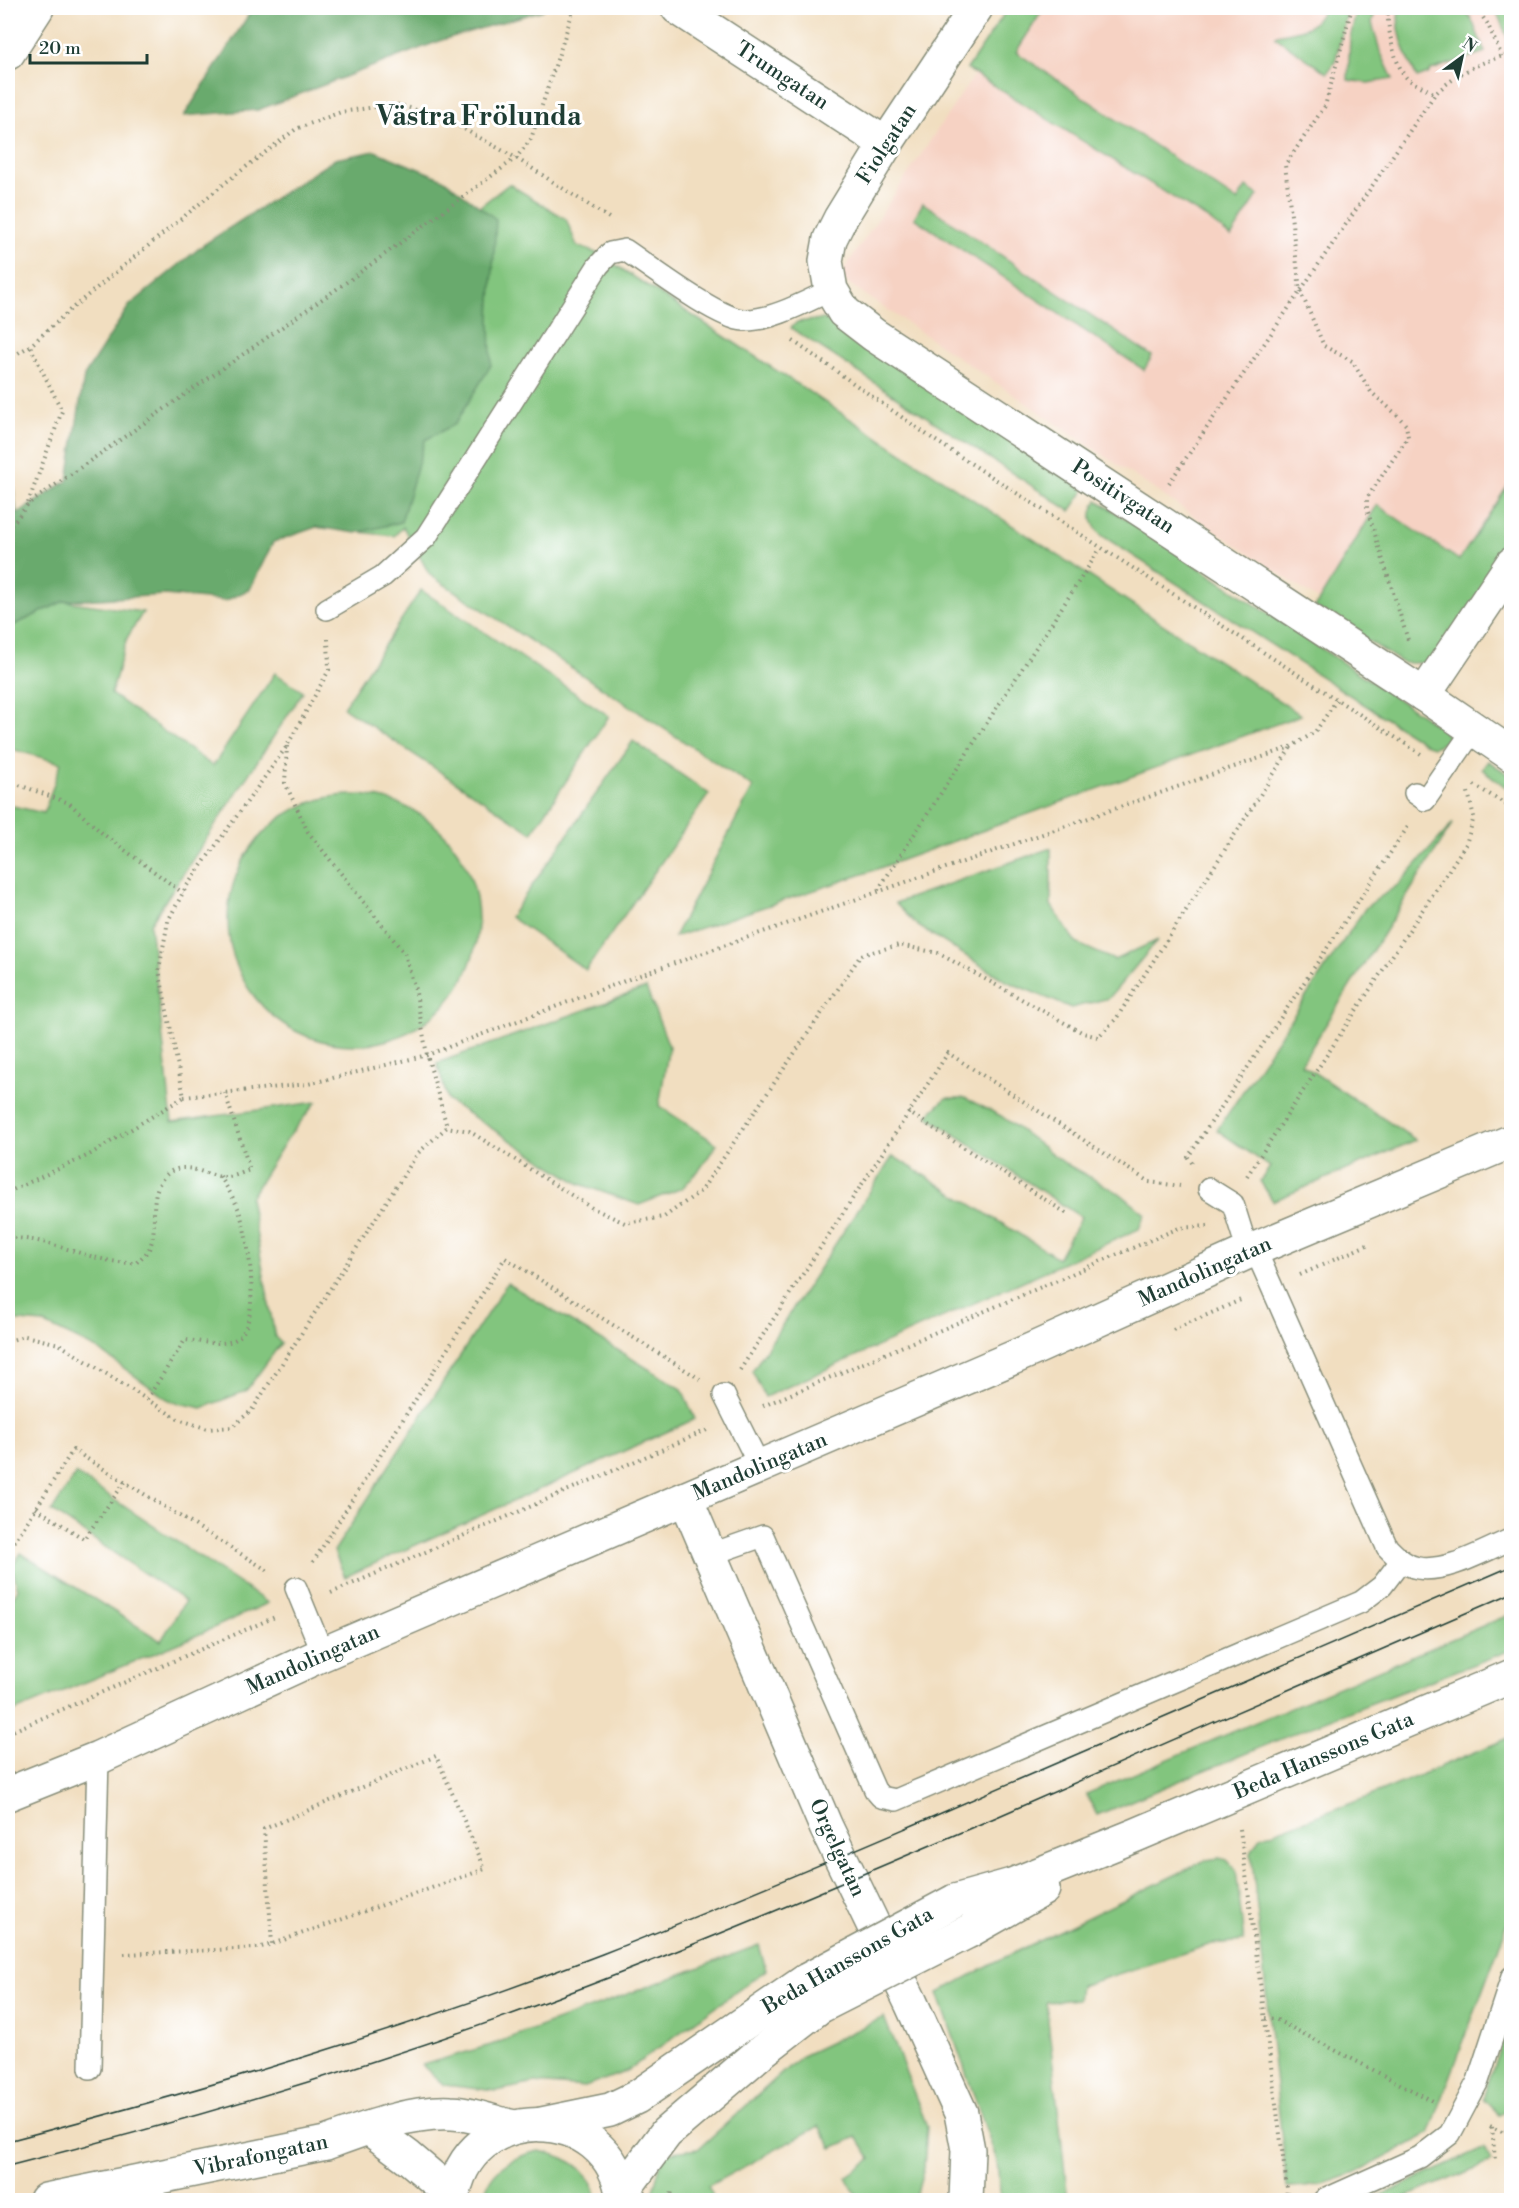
<svg xmlns="http://www.w3.org/2000/svg" width="1519" height="2208" font-family="'Libre Bodoni',serif">
<style>
.built{fill:#f6d2c3}
.green{fill:#82c57e;stroke:#508159;stroke-width:1.5}
.forest{fill:#69aa6d;stroke:#447450;stroke-width:1.5}
.lines{fill:none;stroke-linecap:round;stroke-linejoin:round}
.service-casing{stroke:#888e7a;stroke-width:24}
.minor-casing{stroke:#888e7a;stroke-width:36}
.tertiary-casing{stroke:#888e7a;stroke-width:36}
.path{stroke:#888e7a;stroke-width:4;stroke-dasharray:1.5 4.5;stroke-linecap:butt}
.service{stroke:#fff;stroke-width:21}
.minor{stroke:#fff;stroke-width:33}
.tertiary{stroke:#fff;stroke-width:33}
.tram{stroke:#1f3d34;stroke-width:1.5}
.tertiary-bridge-casing{stroke:#888e7a;stroke-width:36;stroke-linecap:butt}
.tertiary-bridge{stroke:#fff;stroke-width:33}
.labels{text-anchor:middle;dominant-baseline:central;stroke-width:6;stroke-linejoin:round;paint-order:stroke}
.street-label{font-size:21px;fill:#1f3d34;stroke:#fff}
.district-label{font-size:27px;font-weight:bold;fill:#1f3d34;stroke:#fff}
</style>
<rect width="100%" height="100%" fill="#fff"/>
<filter id="ink" filterUnits="userSpaceOnUse"><feTurbulence type="fractalNoise" baseFrequency=".0167" numOctaves="2"/><feDisplacementMap in="SourceGraphic" scale="12" xChannelSelector="R" yChannelSelector="G"/><feConvolveMatrix kernelMatrix="1 2 1 2 8 2 1 2 1" color-interpolation-filters="sRGB"/></filter>
<filter id="wash" filterUnits="userSpaceOnUse"><feTurbulence type="fractalNoise" baseFrequency=".008" numOctaves="4" result="noise"/><feDisplacementMap in="SourceGraphic" scale="24" xChannelSelector="R" yChannelSelector="G"/><feGaussianBlur stdDeviation="1.35" result="paint"/><feColorMatrix in="noise" values="0 0 0 0 0 0 0 0 0 0 0 0 0 0 0 0 0 1.4 0 .05"/><feComposite in="paint" operator="in"/></filter>
<g filter="url(#wash)">
<rect width="100%" height="100%" fill="#f1dec0"/>
<path class="built" d="M1019,8H1511V552L1431,676L839,277Z"/>
<g class="green">
<path d="M1008,8H1044L1016,52L1237,201L1246,187L1258,195L1231,237L1208,219L967,69Z"/>
<path d="M1324,8H1348L1335,62L1327,73L1275,37L1277,35C1303,29 1311,32 1324,8Z"/>
<path d="M1357,8H1376L1372,23L1380,51L1393,79L1368,83L1348,80L1350,38Z"/>
<path d="M1399,8H1462L1471,18L1485,52L1431,70L1428,74L1417,78C1407,55 1395,33 1399,8Z"/>
<path d="M1495,8H1511V46Z"/>
<path d="M509,184L566,219L577,246L599,254L1301,715L866,873L674,937L753,787L430,575L403,527L394,536L316,527L273,542L250,589L231,388L418,254Z"/>
<path d="M923,203L1152,356L1144,370L914,218Z"/>
<path d="M825,319L1083,489L1084,491L1070,511L791,328L797,322Z"/>
<path d="M1511,481V546L1433,663H1403L1315,607L1377,505L1459,560Z"/>
<path d="M1097,500L1443,729L1448,737L1443,743L1433,747L1427,745L1101,535C1090,522 1089,515 1097,500Z"/>
<path d="M421,590L609,716L532,833L343,707Z"/>
<path d="M64,601L143,612L127,638L111,694L213,766L275,673L303,692L150,924L172,1122L316,1102L287,1139L250,1198L275,1337L281,1343L246,1391L202,1408L170,1401L97,1349L43,1323L8,1320V805L44,813L61,763L8,748V628Z"/>
<path d="M633,741L709,794L586,970L510,917Z"/>
<path d="M1488,761L1511,776V791L1482,769Z"/>
<circle cx="353" cy="920" r="125"/>
<path d="M1453,823L1301,1064L1416,1140L1273,1201L1260,1181L1270,1167L1217,1130L1366,907L1399,884Z"/>
<path d="M1051,848V905L1076,943L1114,960L1158,940L1109,998L1071,1008L1006,981L918,926L895,903Z"/>
<path d="M646,988L669,1046L659,1106L717,1144L700,1169L682,1188L639,1205L580,1184L448,1101L437,1063Z"/>
<path d="M946,1098H965L1001,1116L1066,1164L1121,1194L1145,1214L1139,1229L765,1397L752,1371L893,1156L1058,1258L1081,1217L927,1116Z"/>
<path d="M507,1283L682,1389L695,1419L345,1577L334,1551Z"/>
<path d="M76,1474L268,1603L182,1642L8,1714V1606L18,1589L12,1567L21,1553L161,1641L185,1601L52,1511Z"/>
<path d="M1511,1614V1650L1317,1724L1097,1815L1086,1794Z"/>
<path d="M1511,1737V1914L1429,2134C1384,2157 1339,2189 1287,2188L1251,1852L1260,1837L1368,1797Z"/>
<path d="M1219,1858L1227,1860L1236,1870L1244,1941L1212,1944L1080,1986L1078,1999L1046,2002L1068,2200H1002L1000,2193L997,2161L938,1993L993,1963L1206,1860Z"/>
<path d="M759,1945L766,1970L627,2071L585,2087L534,2083L497,2091L444,2085L422,2065L491,2045Z"/>
<path d="M1511,2014V2109L1500,2115L1483,2098Z"/>
<path d="M884,2017L927,2126L924,2168L915,2200H859L846,2177L871,2159L857,2137L832,2148L819,2126L708,2186L715,2200H650L664,2153L698,2149L800,2057Z"/>
<path d="M1485,2148L1491,2162L1399,2200H1370Z"/>
<path d="M539,2151C567,2156 593,2169 596,2200H484C486,2171 513,2156 539,2151Z"/>
</g>
<g class="forest">
<path d="M253,8H544L543,10L442,40L258,110L184,116Z"/>
<path d="M375,151L443,179L496,219L490,318L491,365L455,424L425,440L401,522L356,533L316,527L273,542L250,589L225,601L165,595L64,601L8,628V483L13,486L17,514L68,480L84,376L129,306L203,245L335,159Z"/>
</g>
</g>
<g filter="url(#ink)">
<g class="lines">
<g class="service-casing">
<g id="service">
<path d="M327,609L383,576L426,537L598,266L610,253L625,250C649,266 718,319 744,320C771,321 807,301 831,290"/>
<path d="M1415,793L1425,800L1474,729"/>
<path d="M1209,1189L1233,1204L1248,1252"/>
<path d="M1255,1249L1387,1547C1396,1556 1405,1566 1418,1568C1447,1573 1485,1550 1512,1539"/>
<path d="M724,1395L760,1467"/>
<path d="M709,1555L763,1536L875,1790L881,1797L896,1800L1361,1602L1382,1586L1401,1561"/>
<path d="M296,1588L323,1654"/>
<path d="M90,2068L98,1758"/>
<path d="M1324,2200L1420,2157L1450,2134L1478,2081L1512,1977"/>
</g>
</g>
<g class="minor-casing">
<g id="minor">
<path d="M678,8L886,144"/>
<path d="M976,8L886,144L840,219L830,239L826,261L831,290L844,312L874,335L1424,695L1512,755"/>
<path d="M8,53L37,8"/>
<path d="M1424,695L1512,564"/>
<path d="M686,1499L826,1827L911,2003L961,2113L968,2150L966,2200"/>
<path d="M8,1794L98,1758L323,1654L1031,1350L1255,1249L1512,1141"/>
<path d="M369,2128L408,2157L454,2196"/>
<path d="M46,2200L326,2143C364,2129 410,2111 451,2113C470,2113 495,2123 514,2127"/>
</g>
</g>
<g class="tertiary-casing">
<g id="tertiary">
<path d="M955,1901L1012,1885L1136,1835L1512,1676"/>
<path d="M969,1931L1043,1889"/>
<path d="M542,2124L610,2110L637,2097L807,1980"/>
<path d="M622,2192L666,2133L761,2052L819,2007"/>
<path d="M453,2200C465,2099 612,2100 623,2200"/>
</g>
</g>
<g class="path">
<path d="M1352,8L1325,106L1285,165L1300,290L1324,346L1352,361L1371,392L1396,414L1406,425L1408,437L1367,498V509L1408,640"/>
<path d="M1388,8C1386,24 1395,70 1409,80C1417,85 1426,88 1435,94"/>
<path d="M1476,8L1487,23L1502,56"/>
<path d="M793,341L933,439L1421,754"/>
<path d="M8,359L30,346L71,309L225,183L296,129L341,112L396,104L444,118L516,158L612,220"/>
<path d="M1169,483L1435,94C1456,74 1483,60 1512,54"/>
<path d="M28,503L62,411L30,346"/>
<path d="M8,530L28,504L351,279L516,158L531,139L574,8"/>
<path d="M287,746L285,783L308,832L405,954L416,993L427,1055L447,1127"/>
<path d="M8,781L69,803L103,834L183,893"/>
<path d="M1474,785L1512,808"/>
<path d="M878,890L1100,549"/>
<path d="M184,1097L308,1084L427,1055L632,978L1291,747L1315,732L1338,698"/>
<path d="M908,1112L1066,1213"/>
<path d="M1192,1163L1188,1157L1409,825"/>
<path d="M1247,1176L1466,844L1474,817L1468,792"/>
<path d="M8,1192L89,1155L184,1097L159,970L168,921L186,887L287,746L329,670L328,639"/>
<path d="M8,1238C53,1237 91,1264 136,1263C141,1258 146,1254 149,1249C160,1227 146,1196 165,1176C184,1157 207,1178 227,1177C234,1177 243,1172 250,1170L225,1093"/>
<path d="M1300,1275L1367,1245"/>
<path d="M1173,1330L1243,1299"/>
<path d="M8,1341L25,1336L59,1344L178,1419L208,1429L232,1427L252,1410L418,1153L447,1127L469,1131L592,1208L625,1223L664,1217L701,1191L861,955L899,945L938,953L1083,1033L1098,1037L1116,1019L1291,747"/>
<path d="M740,1370L948,1053L1149,1182L1180,1186"/>
<path d="M147,1399L185,1340C200,1341 226,1348 239,1337C262,1317 248,1233 238,1208C233,1197 226,1186 220,1176"/>
<path d="M763,1406L1179,1228L1208,1226"/>
<path d="M36,1508L84,1539L125,1482"/>
<path d="M8,1552L73,1450L270,1572"/>
<path d="M313,1562L505,1258L700,1379"/>
<path d="M331,1593L707,1430"/>
<path d="M8,1733L275,1617"/>
<path d="M1240,1829L1287,2188L1286,2200"/>
<path d="M124,1954L258,1948L272,1944L485,1869L436,1756L264,1829L272,1944"/>
<path d="M1265,2018L1275,2019L1433,2101"/>
<path d="M1490,2126L1512,2137"/>
<path d="M1492,2127L1495,2160"/>
<path d="M1505,2132L1512,2126"/>
<path d="M671,2200L672,2189"/>
</g>
<use href="#service" class="service"/>
<use href="#minor" class="minor"/>
<use href="#tertiary" class="tertiary"/>
<g class="tram">
<path d="M8,2141C209,2088 408,2029 602,1954C713,1911 822,1864 932,1817C1125,1734 1318,1649 1512,1566"/>
<path d="M8,2166C185,2121 362,2069 534,2006C691,1948 845,1882 999,1816C1170,1741 1340,1667 1512,1593"/>
</g>
<g class="tertiary-bridge-casing">
<g id="tertiary-bridge">
<path d="M807,1980L955,1901"/>
<path d="M819,2007L969,1931"/>
</g>
</g>
<use href="#tertiary-bridge" class="tertiary-bridge"/>
</g>
</g>
<g class="labels">
<g class="street-label">
<text transform="translate(782 76) rotate(33)">Trumgatan</text>
<text transform="translate(887 144) rotate(-57)">Fiolgatan</text>
<text transform="translate(1123 497) rotate(33)">Positivgatan</text>
<text transform="translate(1205 1272) rotate(-24)">Mandolingatan</text>
<text transform="translate(760 1467) rotate(-23)">Mandolingatan</text>
<text transform="translate(313 1660) rotate(-24)">Mandolingatan</text>
<text transform="translate(1324 1756) rotate(-23)">Beda Hanssons Gata</text>
<text transform="translate(837 1848) rotate(65)">Orgelgatan</text>
<text transform="translate(848 1961) rotate(-30)">Beda Hanssons Gata</text>
<text transform="translate(261 2156) rotate(-12)">Vibrafongatan</text>
</g>
<g class="district-label">
<text x="479" y="117">Västra Frölunda</text>
</g>
</g>
<rect width="1519" height="2208" fill="none" stroke="#fff" stroke-width="30"/>
<g transform="translate(1462 57) rotate(33)" stroke="#ffffff" stroke-width="4.5" paint-order="stroke">
<path d="M0-4.5L10 22L0 15L-10 22Z" fill="#1f3d34"/>
<text y="-9" font-size="16" font-weight="bold" text-anchor="middle" fill="#1f3d34">N</text>
</g>
<path d="M30 54v9h117v-9" fill="none" stroke="#1f3d34" stroke-width="3"/>
<text x="39" y="54" font-size="18" fill="#1f3d34" stroke="#ffffff" stroke-width="4.5" paint-order="stroke">20 m</text>
</svg>
